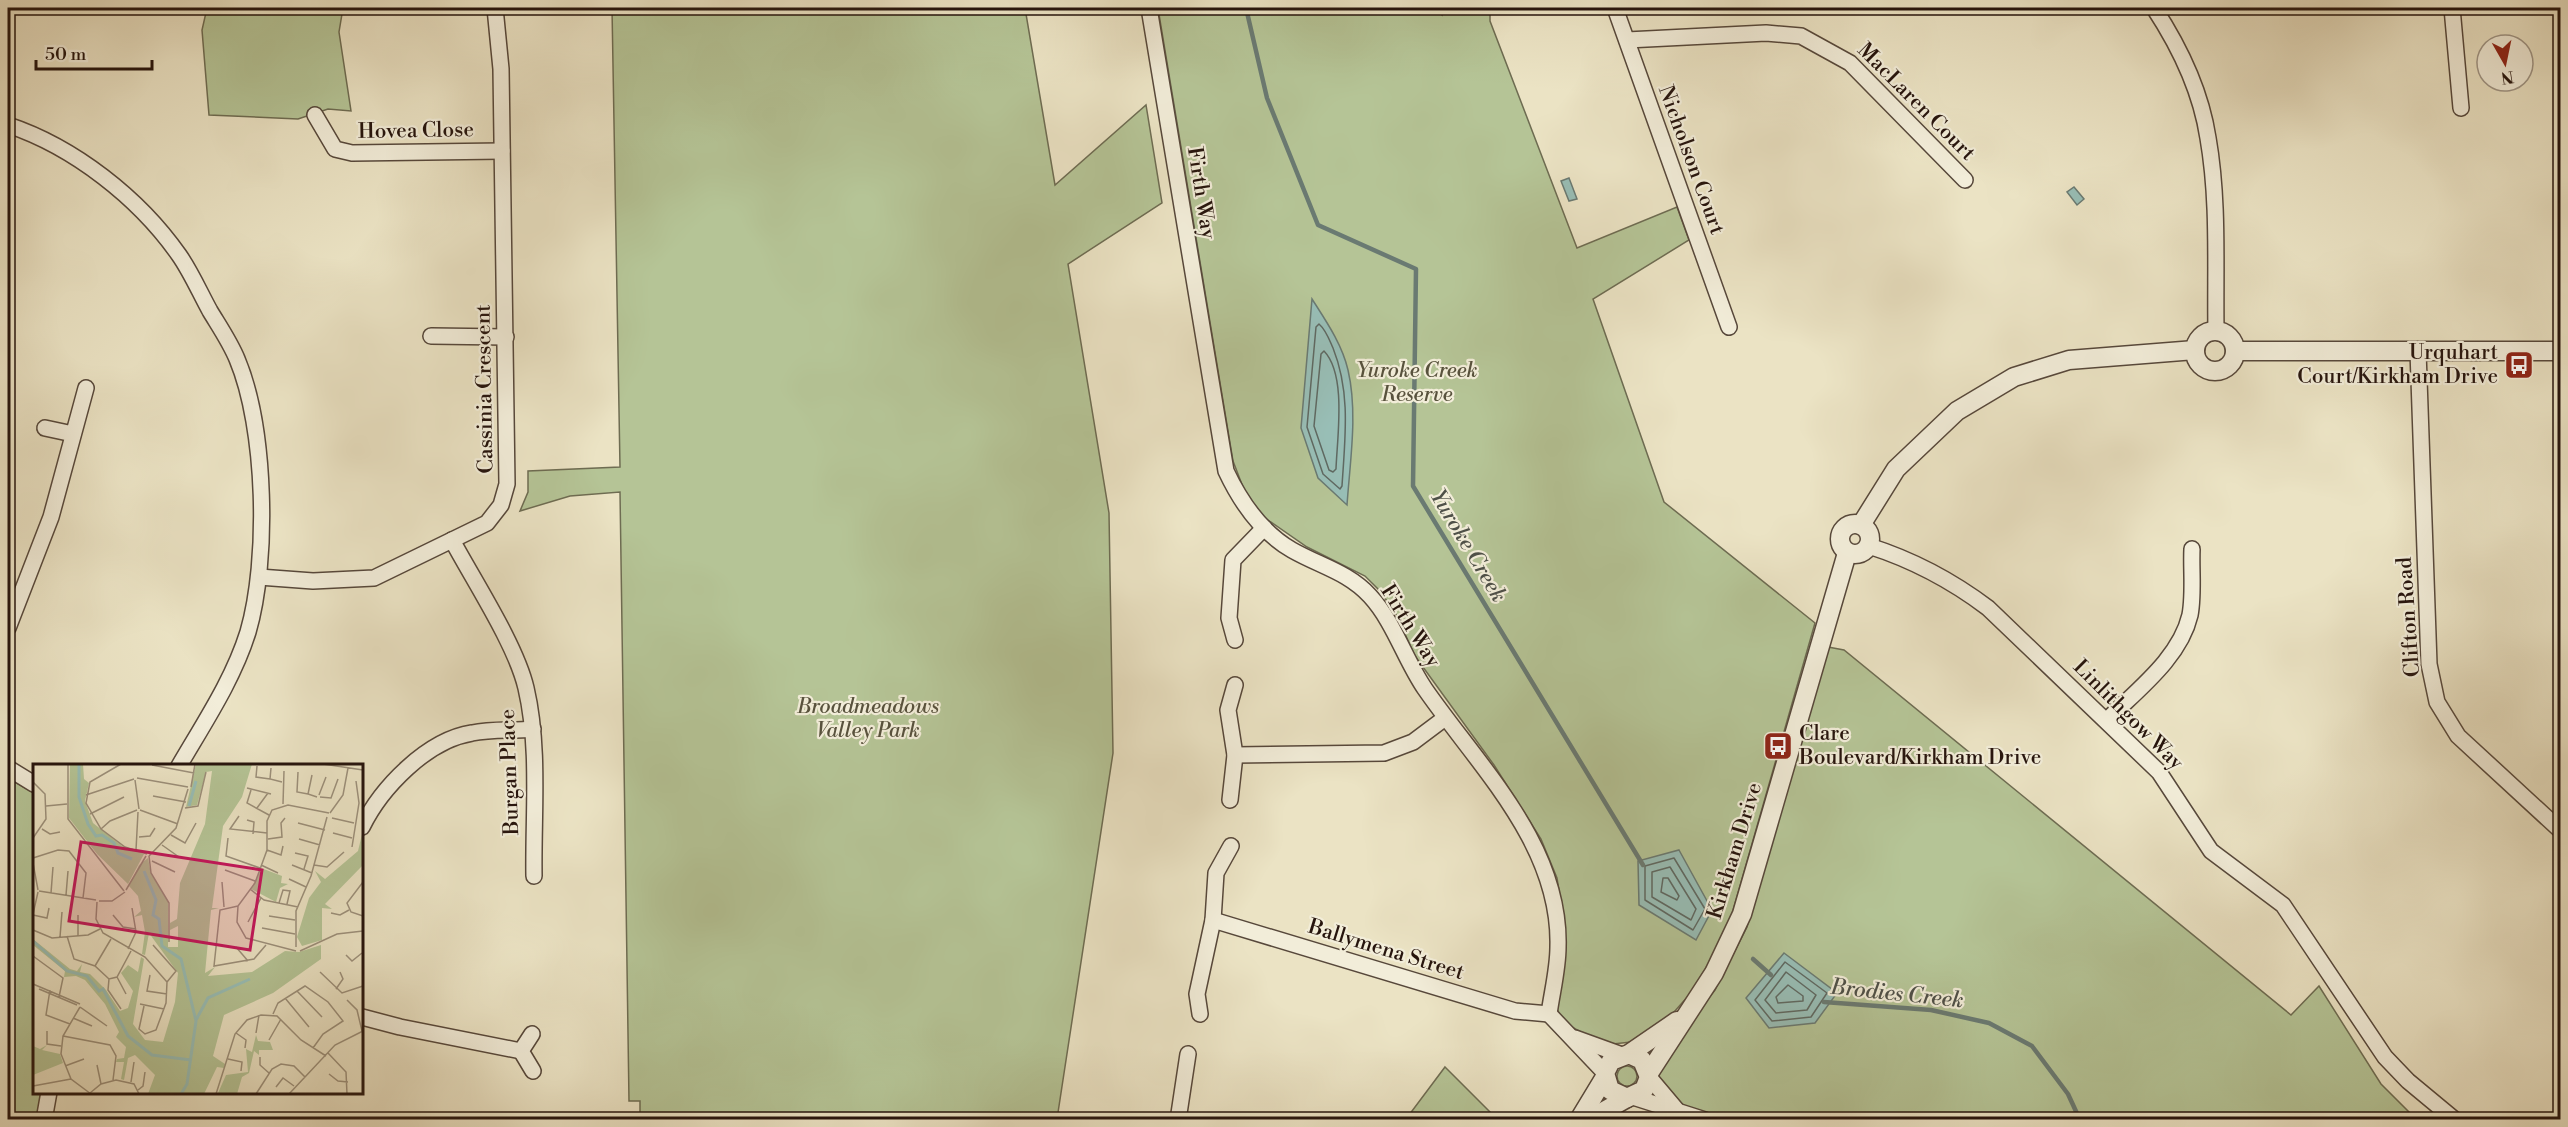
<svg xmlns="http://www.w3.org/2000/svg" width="2568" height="1127" font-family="'Libre Bodoni',serif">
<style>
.green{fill:#b5c496;stroke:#6e6c52;stroke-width:1.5}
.water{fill:#98beb6;stroke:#6a7a72;stroke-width:1.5}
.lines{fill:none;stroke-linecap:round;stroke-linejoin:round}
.shore{stroke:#5f6962;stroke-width:1.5}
.stream{stroke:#6a7a72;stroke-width:4.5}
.minor-casing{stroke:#57483b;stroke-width:18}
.tertiary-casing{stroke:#57483b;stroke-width:21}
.minor{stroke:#f2edd9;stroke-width:15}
.tertiary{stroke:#f2edd9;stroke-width:18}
.labels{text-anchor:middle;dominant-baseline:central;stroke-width:4.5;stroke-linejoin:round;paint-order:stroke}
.street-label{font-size:21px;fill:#26140d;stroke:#f2edd9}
.poi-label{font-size:21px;fill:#26140d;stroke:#f2edd9;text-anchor:end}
.park-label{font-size:21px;font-style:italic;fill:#58523d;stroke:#f2edd9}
.water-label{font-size:22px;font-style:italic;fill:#4e5048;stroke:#f2edd9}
.inset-river{fill:none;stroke:#98beb6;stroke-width:3}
.inset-road{fill:none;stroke:#9c907b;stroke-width:1.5}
.view{fill:#c2185b;fill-opacity:0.15;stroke:#c2185b;stroke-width:3}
.inset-edge{fill:none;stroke:#26140d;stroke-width:3}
</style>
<rect width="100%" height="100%" fill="#ebe3c4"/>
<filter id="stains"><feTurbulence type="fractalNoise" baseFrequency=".00333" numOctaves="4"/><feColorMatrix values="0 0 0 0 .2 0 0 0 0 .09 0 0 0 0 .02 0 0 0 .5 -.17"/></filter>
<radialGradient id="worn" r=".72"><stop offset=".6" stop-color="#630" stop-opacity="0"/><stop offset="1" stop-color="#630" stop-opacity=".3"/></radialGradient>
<g class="green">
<path d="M207,8H343L339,32L351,111L328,109L298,119L209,115L202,30Z"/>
<path d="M612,8H1025L1055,185L1146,105L1162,203L1068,264L1109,513L1113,753L1057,1119L640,1120V1101H629L620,492L570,496L520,511L528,492V471L620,467Z"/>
<path d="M1158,8H1432L1442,15V8H1490V21L1577,248L1677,207L1689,240L1593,299L1664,502L1815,623L1726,935L1690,994L1658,1030L1640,1041L1604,1045L1570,1026L1562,1019L1557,1009L1565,945L1564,923L1557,878L1541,839L1494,765L1415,656L1396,614L1380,591L1365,576L1307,547L1265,518L1246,495L1233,461Z"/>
<path d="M1828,647L1844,650L2291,1015L2319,986L2381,1084L2416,1119H1764L1709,1114L1685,1106L1676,1100L1660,1081L1658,1075L1669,1048L1715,990L1747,927Z"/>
<path d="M8,778L34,793V1092L43,1093L37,1119H8Z"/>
<circle cx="1627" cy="1076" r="10"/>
<path d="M1445,1067L1497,1119H1406Z"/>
</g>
<g class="water">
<path d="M1569,178L1577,199L1569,201L1561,181Z"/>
<path d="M2074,187L2084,199L2077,205L2067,192Z"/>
<path d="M1312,299C1326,321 1342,344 1348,370C1358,413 1350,461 1347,505L1318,478L1301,428Z"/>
<path d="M1679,850L1712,910L1696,940L1639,905L1638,861Z"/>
<path d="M1784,953L1837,993L1815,1023L1769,1028L1746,998Z"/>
</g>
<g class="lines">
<g class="shore">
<path d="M1319,324C1326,330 1329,339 1333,348C1351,393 1345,438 1342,486L1340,489L1323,474L1307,427L1316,327Z"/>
<path d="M1324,351C1347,375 1337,438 1336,469L1333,472L1329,470L1314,426L1321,354Z"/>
<path d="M1674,858L1705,909L1693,930L1645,900V866Z"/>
<path d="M1670,867L1696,909L1691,920L1652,897V872Z"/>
<path d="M1663,878H1668L1679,896L1677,900L1661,892Z"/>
<path d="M1785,962L1827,993L1811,1017L1772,1021L1755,1000Z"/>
<path d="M1786,972L1816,995L1807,1010L1776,1013L1765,1000Z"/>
<path d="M1788,985L1803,996V1001L1778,1003L1776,997Z"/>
</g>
<g class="stream">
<path d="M1246,8L1267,98L1318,225L1416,269L1413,486L1643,865"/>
<path d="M1753,959L1771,975"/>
<path d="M1824,1002L1931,1010L1989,1023L2032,1046L2068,1094L2080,1120"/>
</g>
<g class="minor-casing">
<g id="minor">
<path d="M1149,8L1226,471C1241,503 1261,532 1292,550C1320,566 1348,572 1370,596C1394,622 1405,660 1425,689C1479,767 1561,845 1558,947C1558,969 1552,992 1549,1014L1605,1073"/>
<path d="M1615,8L1729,327"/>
<path d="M2154,8C2179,46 2201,92 2208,138C2219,201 2215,267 2216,330"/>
<path d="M2452,8L2461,108"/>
<path d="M1627,40L1766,33L1801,36L1850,63L1965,180"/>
<path d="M315,115L335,149L352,153L502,151"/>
<path d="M8,125C74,147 139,198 179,255C191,272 200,293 210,311C219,326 230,342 237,359C266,428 269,560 248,632C233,680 204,723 179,766"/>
<path d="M431,336L506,337"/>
<path d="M2418,351L2429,664L2437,702L2458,736L2560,830"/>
<path d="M45,428L73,434"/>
<path d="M452,540C474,581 516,645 526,688C540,748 533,815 534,876"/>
<path d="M1869,546C1913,560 1951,580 1988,608L2159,772L2211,851L2283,905L2385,1057L2408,1081L2455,1120"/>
<path d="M259,577L313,581L374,578L487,523L501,505L507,484L501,69L495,8"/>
<path d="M8,628L51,517L86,388"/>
<path d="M1235,640L1229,618L1233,560L1264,528"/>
<path d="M2107,720C2137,690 2180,658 2190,615C2194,594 2191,570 2192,549"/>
<path d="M1235,755L1384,753L1413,742L1445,718"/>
<path d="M8,768L34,784"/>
<path d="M1230,800L1235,755L1228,710L1235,685"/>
<path d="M362,827C381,788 427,740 472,733C492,729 513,731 533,729"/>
<path d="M1213,920L1515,1011L1549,1014"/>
<path d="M1200,1014L1197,994L1213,920L1216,873L1231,846"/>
<path d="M362,1017L400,1027L521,1051"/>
<path d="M532,1034L521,1051L533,1071"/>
<path d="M1575,1038L1622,1055"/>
<path d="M1649,1077L1676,1109"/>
<path d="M1633,1097L1705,1120"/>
<path d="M44,1120L49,1092"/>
<path d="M1178,1120L1188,1054"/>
</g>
</g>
<g class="tertiary-casing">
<g id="tertiary">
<circle cx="2215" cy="351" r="20"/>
<path d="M2235,351H2560"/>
<circle cx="1855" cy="539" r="15"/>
<path d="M1861,525L1896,469L1957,411L2014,377L2069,360L2195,350"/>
<path d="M1629,1054L1642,1060L1649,1077L1644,1090L1627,1098L1610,1090L1605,1073L1611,1061L1629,1054L1677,1021"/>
<path d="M1649,1073L1714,973L1742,914L1847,553"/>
<path d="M1579,1120L1605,1077"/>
<path d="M1588,1120L1627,1098"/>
</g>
</g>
<use href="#minor" class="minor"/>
<use href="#tertiary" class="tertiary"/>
</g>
<defs>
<g id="bus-square" transform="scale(1.5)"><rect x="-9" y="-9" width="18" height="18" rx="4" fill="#8f2418" stroke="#f2edd9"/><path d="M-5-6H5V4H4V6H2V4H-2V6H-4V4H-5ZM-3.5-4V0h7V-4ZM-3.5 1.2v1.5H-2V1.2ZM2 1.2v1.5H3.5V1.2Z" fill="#fff"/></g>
</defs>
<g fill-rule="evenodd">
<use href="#bus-square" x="2519" y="365"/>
<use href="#bus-square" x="1778" y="746"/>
</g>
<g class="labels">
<g class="street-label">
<text transform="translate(1916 102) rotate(45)">MacLaren Court</text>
<text transform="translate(416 131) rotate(-1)">Hovea Close</text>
<text transform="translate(1691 160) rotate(70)">Nicholson Court</text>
<text transform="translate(1201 193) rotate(81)">Firth Way</text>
<text transform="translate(485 389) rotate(-91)">Cassinia Crescent</text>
<text transform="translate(2409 617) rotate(-94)">Clifton Road</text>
<text transform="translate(1410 626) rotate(58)">Firth Way</text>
<text transform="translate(2128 715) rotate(45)">Linlithgow Way</text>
<text transform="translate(510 772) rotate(-92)">Burgan Place</text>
<text transform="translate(1735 851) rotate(-73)">Kirkham Drive</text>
<text transform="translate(1386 950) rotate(17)">Ballymena Street</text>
</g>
<g class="poi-label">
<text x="2498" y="353">Urquhart<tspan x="2498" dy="24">Court/Kirkham Drive</tspan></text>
<text x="1799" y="734" text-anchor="start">Clare<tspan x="1799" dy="24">Boulevard/Kirkham Drive</tspan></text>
</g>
<g class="park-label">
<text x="1417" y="371">Yuroke Creek<tspan x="1417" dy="24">Reserve</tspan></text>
<text x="868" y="707">Broadmeadows<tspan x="868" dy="24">Valley Park</tspan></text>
</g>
<g class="water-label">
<text transform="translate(1468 546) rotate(59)">Yuroke Creek</text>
<text transform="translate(1897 994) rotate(6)">Brodies Creek</text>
</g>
</g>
<g transform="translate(33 764)">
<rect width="330" height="330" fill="#ebe3c4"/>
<path d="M37,0H50L51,15L56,19L52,37L60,59L89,82L111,90L95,120L64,90L36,54ZM163,0H219L209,33L190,62L179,144H186L178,146L172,209L182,203L175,212L219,208L252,187L266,188L288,181V195L240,229L191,251L180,292L192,300L191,304L184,303L171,330H115L122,311L102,291L95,294L91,316L88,315L91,298H83L84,295L91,294L93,283L83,273L86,268L72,240L52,216L43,212L31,213L32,207L0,181V175L37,205L44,207L49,200L47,208L57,210L73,226L87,247L95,244L100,227L88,209L95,201L105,208L108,193L111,195L100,260L112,276L130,278L142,238L145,209L116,169L112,191L109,190L112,168L109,151L101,153L108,147L105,132L96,122L106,101L115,94L118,110L135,137V183H145V162L137,166V159L144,155L147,119L172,60L179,7L173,8L164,41L153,43ZM330,66V101L292,140L299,145L289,144V176L269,182L264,173L276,134L288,118L282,107L292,115L325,87ZM228,104L249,112L248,119L255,120L247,124L243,138L218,125ZM223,271L225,277L237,278L240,286H226V291L221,287L216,309L209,313L204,330L185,329L193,311L215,308L213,285L219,288ZM14,281L9,286L27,290L30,299L0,311V282L7,285Z" fill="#b5c496"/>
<path class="inset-river" d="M46,0V33L55,60L63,72L69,71L81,79L85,89L99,95M156,42L163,17M111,107L123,136L120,151L126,155L129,182L148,195L163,257L154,320L148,330M0,177L34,207L54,212L66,227L70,225L95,272L119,291L158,296M163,256L175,234L217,215"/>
<path class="inset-road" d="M35,0V55L91,127M88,0L57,18L53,39L68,65L92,83L114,90M290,0L330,6M119,1L161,9M224,2L223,13L237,15M238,4L237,15L249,18M265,8L264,28L275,30M279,11L275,30L284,33M104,14L155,23M102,16L106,45M0,18L12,30L13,55L0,74M158,23L162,0M214,24L238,30M218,26L214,39L236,51M53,31L101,15M286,31L293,13M120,32L153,38M287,33L298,34L305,15M250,40L251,7M13,42L34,40M152,44L165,42L173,8M224,44L235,29M107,46L145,60M297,49L310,31L315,4M57,50L91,33M206,52L197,65L234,69M299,54L321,59M214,56L221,58L220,70M265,59L292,66M9,65L17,70L27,68M68,65L77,57L104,46M300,69L319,74M138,71L152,79L163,59M106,73L117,72L122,64M195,74L193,92L227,104M235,75L249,73L248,59L252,54M266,75L287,81M129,81L146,93M319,83L326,39L323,17M103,86L105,48M234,86L248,91L250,82M262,89L275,92L271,105M116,92L118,109L136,139V178M116,92L143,64L155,25M0,94L25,86L36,87L53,109L50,134M119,97L142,108M0,99L5,126M228,101L245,109M259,101L279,109M281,101L294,103L311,88M192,106L222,117M256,115L273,123M189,118L191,143M330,118L314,139L318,148L330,152M217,125L231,136L265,143M93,126L113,92M6,127L63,136M18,129L20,103M33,131L35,107M66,137H79L92,128M64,138L63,155L70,169L112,193L134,218L133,239L123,266L112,270L106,265L111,242M246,139L250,126L257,127L254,140M205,142L187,146L181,202L221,195L233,181M298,149L307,151L316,146M0,150L5,128M0,151L14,154L16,144M45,151V172M80,151L90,163L103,165M236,152L262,156M215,158L228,134M229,164L262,170M0,166L19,174L55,171L67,165M34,172L41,195L62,202L76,215L84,213L98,187M27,173L29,148M120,181L143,207L134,218M203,183L215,197M263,183V147L278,112L294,53M95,185L103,168L99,144M263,187L213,174L204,158L205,142L222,119L234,86V57L239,46L255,41L296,49M267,187L304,170L330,167M313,191L319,197L329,189M0,192L30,214L26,233M62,202L78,175M287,208L309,229L330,222M117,211L114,227L134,230M84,213L93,230M76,215L75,226L88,245M0,220L47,240M6,225L44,241M303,225L310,215L307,208M17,226L13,251L37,260M264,227L289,253M252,234L276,263M314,236L324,246L329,267M107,240L131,245M47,243L30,272L28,290L38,315L58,330M47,243L74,262M240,250L245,239L272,222L295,238L310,257L290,270L280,284M40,254L59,262M14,267V280L28,282M203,269L213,276L212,284M223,269L226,251M30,272L77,281L83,292L80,316M236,276L248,255M295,289L313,308L314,330M227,293V301L236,309M195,295L209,298L208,307M64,301L68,320M32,302L51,295M296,310L305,317L315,318M98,318L101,298M0,322L38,315M243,323L250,314L261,322M105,326L110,322L112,308M57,329L68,320L83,316L101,320L106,330M183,330L202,270L214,256L228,251L244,252L268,276L293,292M223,330L239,305L248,300L261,302L272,313M256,330L302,281L330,267"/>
<path class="view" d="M48,78L229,106L217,186L36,157Z"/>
<rect width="330" height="330" class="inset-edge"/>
</g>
<rect width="2568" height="1127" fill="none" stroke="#ebe3c4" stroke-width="30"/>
<rect x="9" y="9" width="2550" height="1109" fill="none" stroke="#26140d" stroke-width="3"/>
<rect x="15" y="15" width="2538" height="1097" fill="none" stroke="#26140d" stroke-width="1.5"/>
<g transform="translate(2505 63) rotate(171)"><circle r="28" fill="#f2edd9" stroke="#a09687" stroke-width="1.5"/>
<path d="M0-4.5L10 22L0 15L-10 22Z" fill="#8f2418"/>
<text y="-9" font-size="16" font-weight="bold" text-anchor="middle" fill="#26140d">N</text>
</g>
<path d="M36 60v9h116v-9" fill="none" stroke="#26140d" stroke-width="3"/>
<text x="45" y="60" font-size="18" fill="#26140d" stroke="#f2edd9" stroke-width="4.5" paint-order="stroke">50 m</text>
<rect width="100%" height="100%" filter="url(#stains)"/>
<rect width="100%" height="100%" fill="url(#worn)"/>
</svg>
